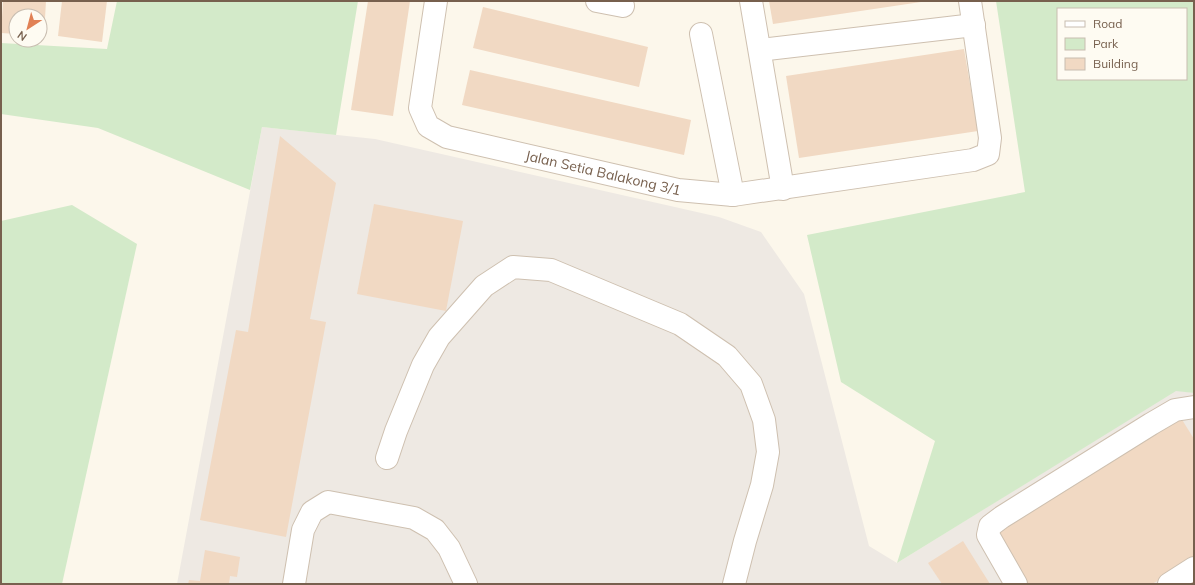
<svg xmlns="http://www.w3.org/2000/svg" width="1195" height="585" font-family="Mulish,sans-serif">
<style>
.industrial{fill:#eee9e3}
.green{fill:#d3eac9;fill-rule:evenodd}
.building{fill:#f1d9c3}
.lines{fill:none;stroke-linecap:round;stroke-linejoin:round}
.minor-casing{stroke:#cec0b0;stroke-width:24}
.minor{stroke:#fff;stroke-width:22}
.labels{text-anchor:middle;dominant-baseline:central;stroke-width:3.5;stroke-linejoin:round;paint-order:stroke}
.street-label{font-size:14px;fill:#77604e;stroke:#fefbf2}
</style>
<rect width="100%" height="100%" fill="#fcf7eb"/>
<path class="industrial" d="M262,127L375,139L719,217L761,232L804,294L869,546L897,563L1176,390L1194,393V584H177Z"/>
<g class="green">
<path d="M117,1H358L336,135L262,127L250,190L98,128L1,114V43L107,49Z"/>
<path d="M996,1H1194V393L1176,391L897,563L935,441L841,382L807,235L1025,192ZM1058,9H1186V79H1058Z"/>
<path d="M72,205L137,244L62,584H1V221Z"/>
</g>
<g class="building">
<path d="M3,1H46L44,36H40V16H16V34L1,33Z"/>
<path d="M62,1H107L102,42L58,36Z"/>
<path d="M368,1H410L393,116L351,110Z"/>
<path d="M769,1H921V2L773,24Z"/>
<path d="M483,7L648,47L639,87L473,48Z"/>
<path d="M964,49L978,131L799,158L786,76Z"/>
<path d="M470,70L691,120L684,155L462,105Z"/>
<path d="M280,136L336,183L310,319L326,322L286,537L200,520L236,330L248,332Z"/>
<path d="M374,204L463,221L446,311L357,294Z"/>
<path d="M1181,418L1194,439V560L1152,584H1025L992,529Z"/>
<path d="M963,541L990,584H942L928,563Z"/>
<path d="M205,550L240,557L237,577L230,576L229,584H188L189,580L200,581Z"/>
</g>
<g class="lines">
<g class="minor-casing">
<g id="minor">
<path id="s1" d="M436,1L420,108L428,126L447,137L678,190L733,195L973,160L988,154L990,138L970,1"/>
<path d="M597,1L623,6"/>
<path d="M751,1L783,189"/>
<path d="M701,34L733,195"/>
<path d="M760,50L974,25"/>
<path d="M387,458L396,431L423,365L439,337L484,286L513,267L551,270L680,324L727,356L751,384L764,420L768,452L762,485L745,541L734,584"/>
<path d="M294,584L303,530L312,512L328,502L414,518L435,530L449,548L466,584"/>
<path d="M1016,584L988,535L990,526L1002,517L1151,424L1175,410L1194,407"/>
<path d="M1169,584L1194,568"/>
</g>
</g>
<use href="#minor" class="minor"/>
</g>
<g class="labels">
<g class="street-label">
<text stroke="none"><textPath href="#s1" startOffset="310">Jalan Setia Balakong 3/1</textPath></text>
</g>
</g>
<rect width="1195" height="585" fill="none" stroke="#77604e" stroke-width="4"/>
<rect x="1057" y="8" width="130" height="72" fill="#fefbf2" stroke="#c8bdb0"/>
<rect x="1065" y="21" width="20" height="6" fill="#ffffff" stroke="#c8bdb0"/>
<text x="1093" y="28" font-size="12" fill="#77604e">Road</text>
<rect x="1065" y="38" width="20" height="12" fill="#d3eac9" stroke="#c8bdb0"/>
<text x="1093" y="48" font-size="12" fill="#77604e">Park</text>
<rect x="1065" y="58" width="20" height="12" fill="#f1d9c3" stroke="#c8bdb0"/>
<text x="1093" y="68" font-size="12" fill="#77604e">Building</text>
<g transform="translate(28 28) rotate(216)"><circle r="19" fill="#fefbf2" stroke="#c8bdb0"/>
<path d="M0-3L7 15L0 10L-7 15Z" fill="#e18155"/>
<text y="-6" font-size="11" font-weight="bold" text-anchor="middle" fill="#77604e">N</text>
</g>
</svg>
